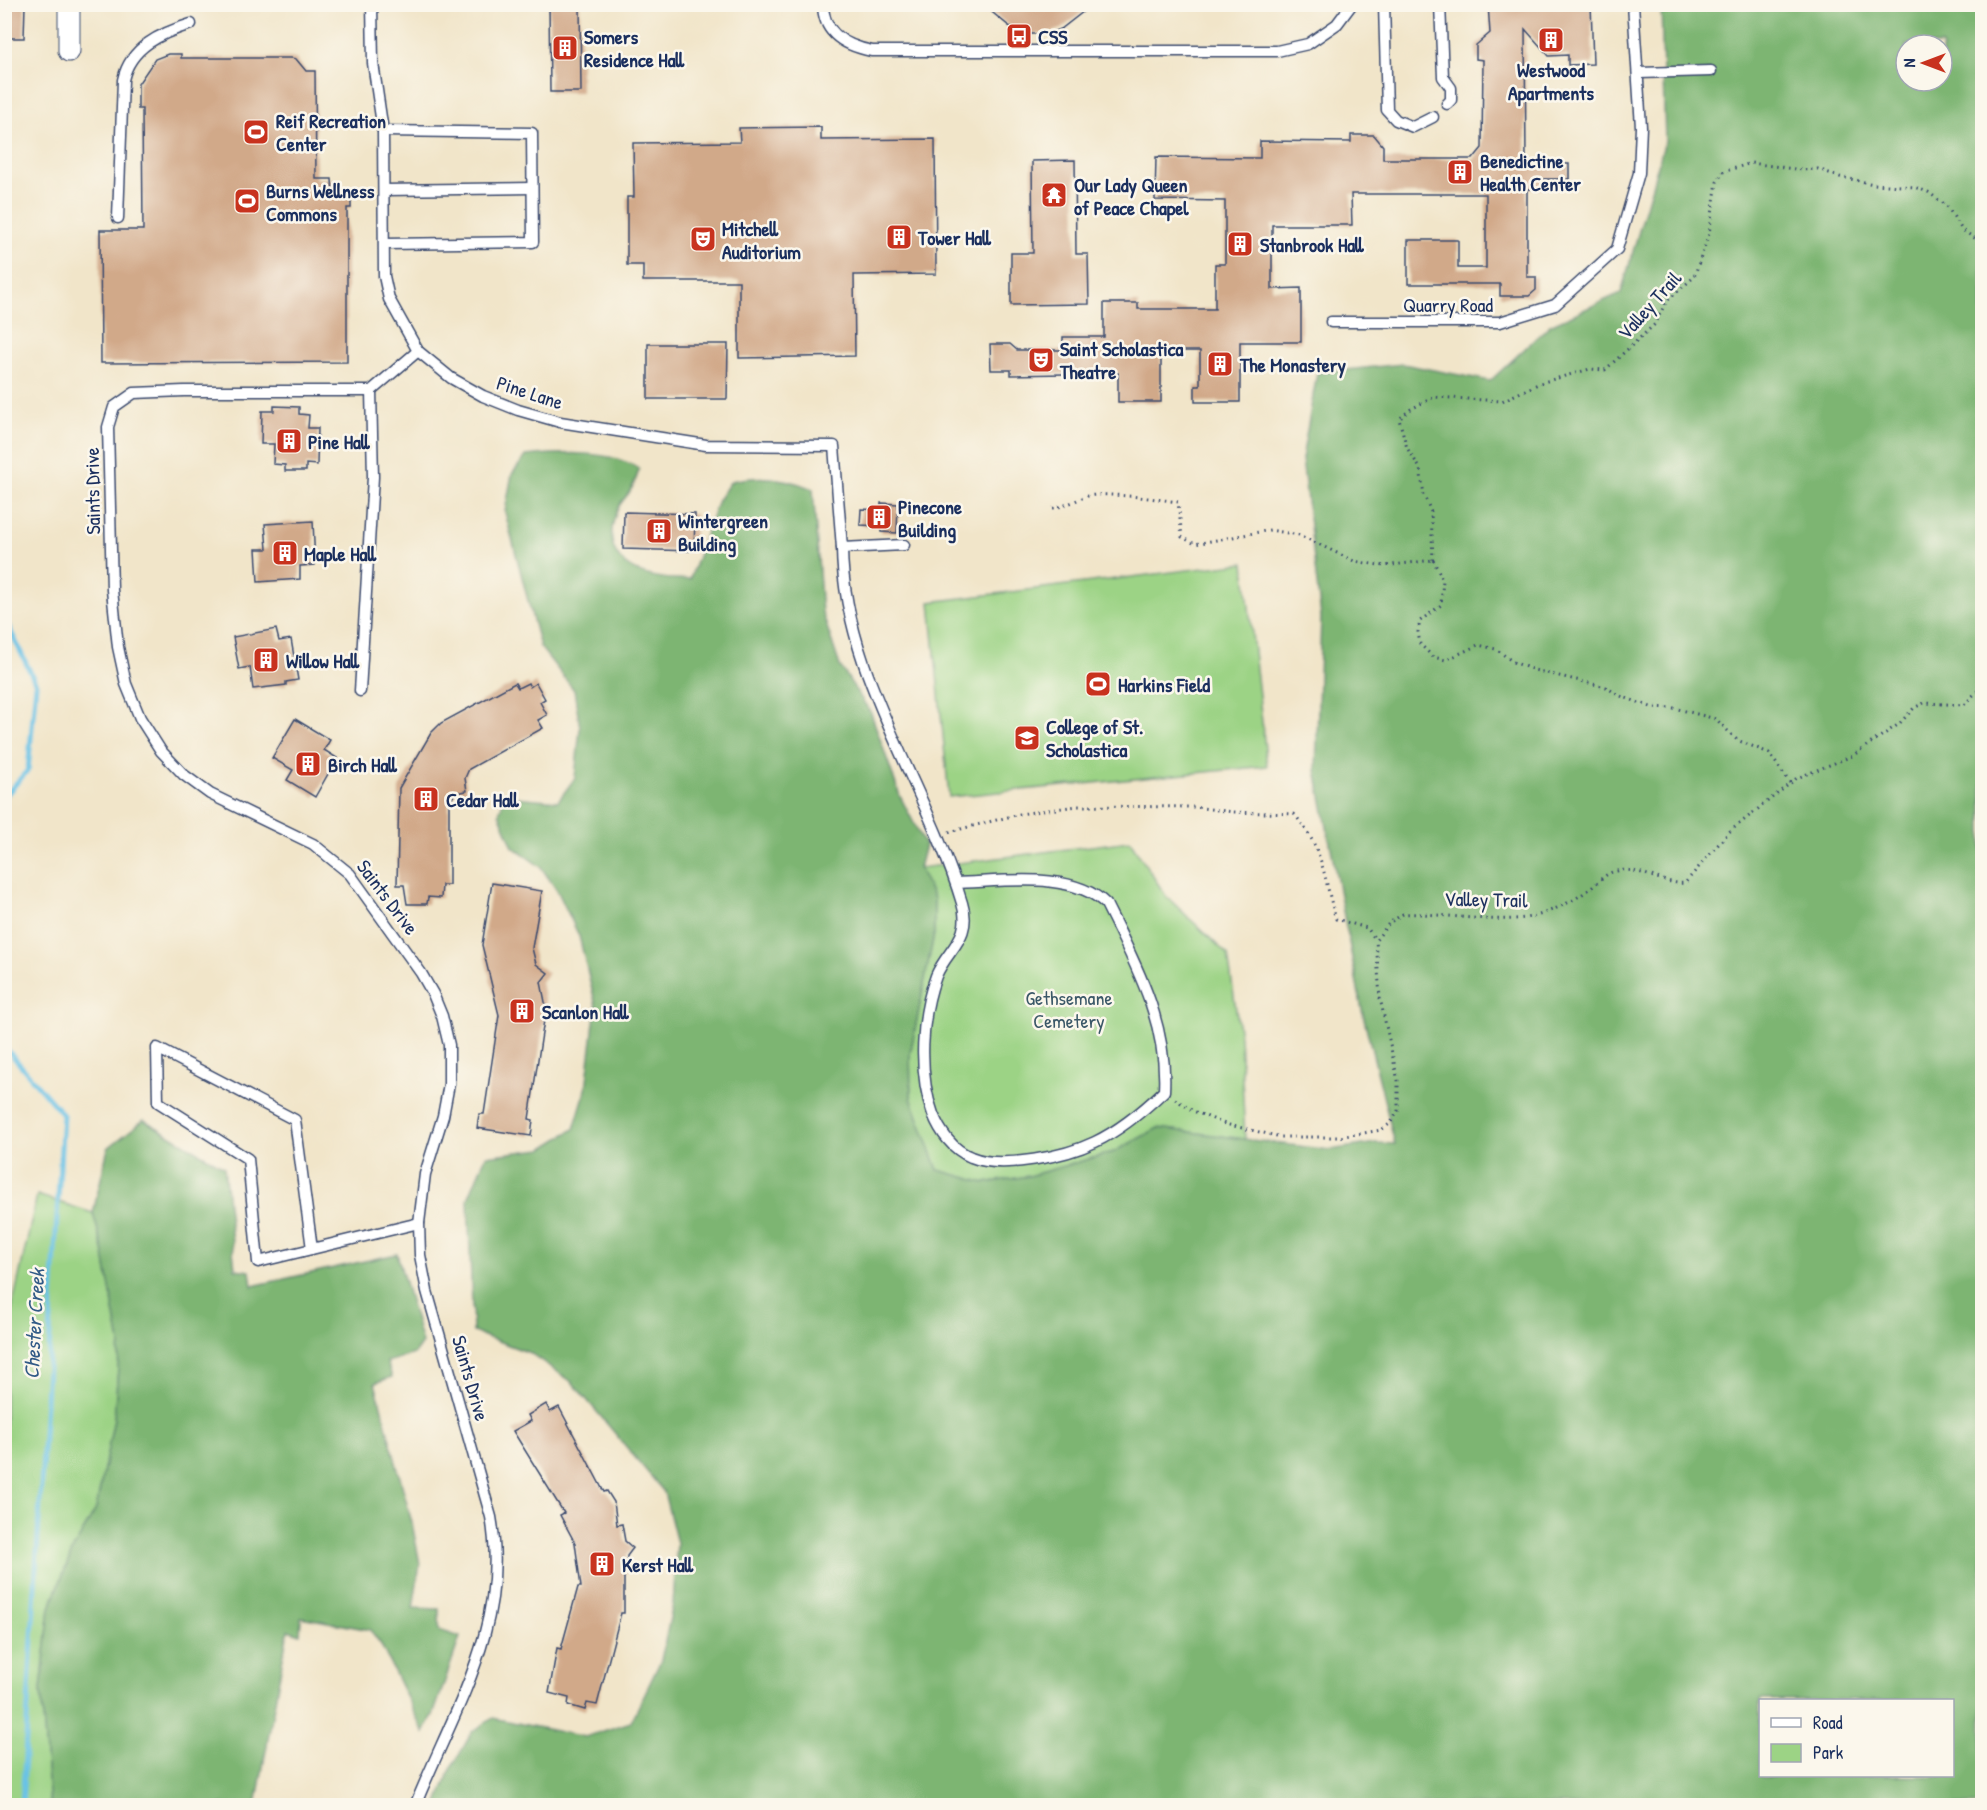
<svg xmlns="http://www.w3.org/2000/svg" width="1987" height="1810" font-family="'Patrick Hand',sans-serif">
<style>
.green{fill:#9cd385;stroke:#5c8172;stroke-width:1.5}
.forest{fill:#7db572;stroke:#4c7268;stroke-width:1.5;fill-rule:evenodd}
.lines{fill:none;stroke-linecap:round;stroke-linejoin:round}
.stream{stroke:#69c2e6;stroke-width:5}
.building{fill:#d1a989}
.service-casing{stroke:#3b4a6e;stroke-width:13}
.minor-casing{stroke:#3b4a6e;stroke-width:23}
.path{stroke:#3b4a6e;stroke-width:3;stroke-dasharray:1.5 4.5;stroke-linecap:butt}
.service{stroke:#fff;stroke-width:10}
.minor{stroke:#fff;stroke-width:21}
.labels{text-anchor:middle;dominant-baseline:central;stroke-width:5;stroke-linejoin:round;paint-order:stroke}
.poi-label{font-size:20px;font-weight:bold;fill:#1b2f5e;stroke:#fbf7ec;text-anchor:start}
.street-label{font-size:20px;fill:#1b2f5e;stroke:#fbf7ec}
.park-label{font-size:20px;fill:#3b5868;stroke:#fbf7ec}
.water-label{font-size:21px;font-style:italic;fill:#325b87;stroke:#fbf7ec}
</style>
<rect width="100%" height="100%" fill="#fbf7ec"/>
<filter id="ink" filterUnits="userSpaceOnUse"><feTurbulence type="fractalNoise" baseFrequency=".0167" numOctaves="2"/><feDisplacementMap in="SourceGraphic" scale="12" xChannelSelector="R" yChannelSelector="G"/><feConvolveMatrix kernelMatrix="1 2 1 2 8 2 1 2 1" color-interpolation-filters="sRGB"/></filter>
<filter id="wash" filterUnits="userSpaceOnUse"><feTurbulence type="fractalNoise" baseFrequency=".008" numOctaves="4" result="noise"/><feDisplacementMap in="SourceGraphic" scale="24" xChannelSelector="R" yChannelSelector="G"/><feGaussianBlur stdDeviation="1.35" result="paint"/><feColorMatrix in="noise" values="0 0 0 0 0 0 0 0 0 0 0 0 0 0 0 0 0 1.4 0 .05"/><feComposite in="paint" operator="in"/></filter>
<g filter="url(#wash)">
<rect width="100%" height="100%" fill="#f1e5c9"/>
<g class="green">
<path d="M1244,563L1267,766L949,797L930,602Z"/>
<path d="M1130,841L1166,896L1228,955L1240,1037L1245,1139L1158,1128L1114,1152L1029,1176L985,1183L938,1170L911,1098L910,1054L934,934V899L919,868Z"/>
<path d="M37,1195L93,1213L103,1249L120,1343L114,1419L96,1509L73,1549L50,1608L41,1690L50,1805L5,1806V1376L9,1322Z"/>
</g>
<g class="forest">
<path d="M1661,5H1982V1805L437,1806L449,1773L472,1732L493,1718L585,1737L631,1722L661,1660L673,1604L677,1543L664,1492L572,1382L530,1353L473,1332L468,1199L486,1156L542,1149L574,1129L586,1089L596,1006L579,936L558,892L541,867L513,847L499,813L505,796L558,801L575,778L580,728L574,690L540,647L505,512L512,474L526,456C561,453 610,449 639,469C637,477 634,485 630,491C627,496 622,501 619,506C593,563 642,582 690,579L718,500L731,481C759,474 787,478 813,489L822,612L840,666L871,713L900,796L925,845L919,868L934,899V934L910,1054L911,1098L938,1170L985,1183L1029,1176L1114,1152L1158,1128L1330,1150L1376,1143L1395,1144L1362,1010L1316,770L1321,617L1302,459L1317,373L1403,364L1490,381L1550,325L1621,293L1665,141ZM1906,45H1942V81H1906ZM1760,1700H1952V1776H1760Z"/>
<path d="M144,1120L224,1167L235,1269L250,1271L252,1286L397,1254L422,1343L414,1354L387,1362L392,1377L375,1383L412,1523L420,1564L413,1608L439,1609V1630L460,1637L434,1713L424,1733L380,1643L370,1630L301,1617L300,1634L288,1630L256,1805H50L41,1690L50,1608L73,1549L96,1509L114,1419L120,1343L103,1249L93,1213L108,1148Z"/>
</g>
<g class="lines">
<g class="stream">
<path d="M4,617L36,684L28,770L4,797"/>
<path d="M4,1046L63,1115L22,1806"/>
</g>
</g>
<g id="blocks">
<g class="building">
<path d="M549,4H580L581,92H550Z"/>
<path d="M982,4H1093L1061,29L1045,34H1028L1009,26Z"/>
<path d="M1488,4H1591L1593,64L1568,65V55L1549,56L1525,29L1526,164H1569V179H1544V189H1527V277H1536V290L1529,296H1500V284H1408V240H1458V268H1486V194H1351L1352,225H1272V289L1301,288V342H1240V402H1195V386H1200V351H1161V402H1118V373L1011,375V370H991L990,344H1010L1017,350H1063V337H1104V303H1138V309H1215V264H1225V201L1155,200L1156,157L1260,158V141L1351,142V135H1374L1383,146V159H1473L1482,148L1483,60L1476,59V45L1490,33Z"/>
<path d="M4,5H25L24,38H4Z"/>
<path d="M168,54H181V58H291L296,59L306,71H315L316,179H332L333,193H351V208H347V362L101,363L100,230H143L142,109H138V84L155,59Z"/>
<path d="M821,127V140L935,139L936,274L854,275L855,356L739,358V281H643V265H627V197H634L633,143L740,142L739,128Z"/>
<path d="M1075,160L1076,254H1088L1089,304L1011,305V253H1033L1032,161Z"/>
<path d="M648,344H728L727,399H648Z"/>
<path d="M274,406L299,407V414L309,415L308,428H318L317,465L306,464V471H285V465L273,464L274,444H261L262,411H274Z"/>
<path d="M881,503L898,504L897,533L881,532V526L860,525L861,509L881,510Z"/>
<path d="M624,512L695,514L694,551L623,549Z"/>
<path d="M313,521L315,565L300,566V579L258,582L256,549H267L265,524Z"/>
<path d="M276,629L279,641L291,639L298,680L286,682V685L253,689L250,667L239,669L233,637Z"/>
<path d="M515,683L518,688L528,683L530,687L536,683L545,699L540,702L547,715L538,720L543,728L469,769L465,778L467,791L455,793L449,804V885H442L441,898L428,897L427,904H407L404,885H397L399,788L431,733L441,723Z"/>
<path d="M295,719L330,740L324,750L337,758L315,797L287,780L293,770L272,758Z"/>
<path d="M492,883L542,891L532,948L536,964L548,973L541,982L546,1007L529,1119L533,1120L531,1136L477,1128L479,1114H484L499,1015L482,945Z"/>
<path d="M546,1404L550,1412L559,1407L604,1492L607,1491L614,1502L617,1525L622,1524L625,1541L633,1548L627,1556V1573H624V1613H621L597,1705L587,1703L585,1710L568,1705L569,1698L549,1693L557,1648L561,1649L578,1587H581L575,1543L560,1515L564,1513L513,1431L531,1421L528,1415Z"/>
</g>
</g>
</g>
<g filter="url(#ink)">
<use href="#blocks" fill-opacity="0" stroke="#3b4a6e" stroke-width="1.5"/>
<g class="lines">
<g class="service-casing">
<g id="service">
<path d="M372,4L373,63L383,131L384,276L389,299L418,351L451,378L483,396L518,410L560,422L706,445L834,446L842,548L904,545"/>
<path d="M823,4C823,34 846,46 872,51H1277L1308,44L1337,24L1352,4"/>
<path d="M1384,4L1387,110L1396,120L1413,127L1433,117"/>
<path d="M1440,4L1443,77L1451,88V100L1447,104"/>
<path d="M1639,73L1711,71"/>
<path d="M383,131L532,133L533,242L385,244"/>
<path d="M385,190L531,188"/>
<path d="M118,218L123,80C130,47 161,33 191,24"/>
<path d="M1331,322H1500L1555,305L1617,249L1639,173L1641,127L1633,4"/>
<path d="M842,548C843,672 927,786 962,903C973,938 947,949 936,976C921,1016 918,1074 933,1114C940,1132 953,1150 971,1157C1002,1170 1066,1156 1095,1142C1120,1130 1144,1110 1164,1091C1168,1023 1135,963 1106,904C1072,870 1001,882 956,883"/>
<path d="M360,691L373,477L371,391"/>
<path d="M312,1249L295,1120L157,1048L158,1102L248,1159L258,1262L419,1223"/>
<path d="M415,1806C454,1709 510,1625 491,1517L427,1291L420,1255L419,1223L425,1174L443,1116L449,1084V1045L442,1016L433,994L421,973L350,874L313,844L210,794L184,775L161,751L140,718L126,684L118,647L112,590L108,427L114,407L134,393L184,391H371L418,351"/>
</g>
</g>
<g class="minor-casing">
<path id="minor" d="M69,51V4"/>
</g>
<g class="path">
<path d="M1053,508C1067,506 1075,500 1088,496C1106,492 1158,499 1178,502L1182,537L1195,544L1270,530L1299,535L1354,561L1384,566L1433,560"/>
<path d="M1433,560L1431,512L1424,495L1420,468L1407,448L1399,419L1411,409L1434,397L1502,401L1540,383L1590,369L1605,370L1655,324L1666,302L1694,277L1709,234L1717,182L1723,172L1751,163L1802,170L1818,169L1840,177L1874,184L1914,187L1928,192L1947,206L1962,230L1979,241H1982"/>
<path d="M1433,560L1443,580L1441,605L1420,621L1418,632L1420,644L1433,657L1446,660L1478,645L1496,649L1513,662L1534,670L1606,687L1618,695L1651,707L1674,708L1716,719L1737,740L1769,753L1790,783"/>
<path d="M949,832L1020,814L1077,806L1195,807L1233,812L1294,814C1325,850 1323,877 1336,919L1367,928L1376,940"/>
<path d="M1175,1099L1193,1111L1225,1124L1281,1137H1339L1381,1130L1391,1123L1398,1111V1081L1380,998L1376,940L1389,923L1403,914C1444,912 1505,927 1542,914C1558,908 1573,901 1587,891C1598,884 1603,873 1617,871C1639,866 1662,885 1685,883L1729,832L1797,778L1852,756L1899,724L1914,708L1924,703L1964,705L1982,686"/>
</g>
<use href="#service" class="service"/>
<use href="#minor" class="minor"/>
</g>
</g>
<defs>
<g id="bus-square" transform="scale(1.35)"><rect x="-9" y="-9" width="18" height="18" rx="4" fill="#c8321e" stroke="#fbf7ec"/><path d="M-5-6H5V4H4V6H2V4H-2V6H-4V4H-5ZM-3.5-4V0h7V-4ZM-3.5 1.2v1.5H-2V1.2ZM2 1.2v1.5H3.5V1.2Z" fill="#fff"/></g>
<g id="building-square" transform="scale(1.35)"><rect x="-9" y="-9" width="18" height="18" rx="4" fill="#c8321e" stroke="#fbf7ec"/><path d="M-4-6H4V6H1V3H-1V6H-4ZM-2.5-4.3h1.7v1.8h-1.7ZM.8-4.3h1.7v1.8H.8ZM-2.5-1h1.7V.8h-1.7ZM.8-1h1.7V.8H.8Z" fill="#fff"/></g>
<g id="stadium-square" transform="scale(1.35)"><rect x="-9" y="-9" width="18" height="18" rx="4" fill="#c8321e" stroke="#fbf7ec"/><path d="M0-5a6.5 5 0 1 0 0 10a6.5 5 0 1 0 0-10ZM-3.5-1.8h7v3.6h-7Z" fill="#fff"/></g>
<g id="temple-square" transform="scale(1.35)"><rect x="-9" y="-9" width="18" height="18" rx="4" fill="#c8321e" stroke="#fbf7ec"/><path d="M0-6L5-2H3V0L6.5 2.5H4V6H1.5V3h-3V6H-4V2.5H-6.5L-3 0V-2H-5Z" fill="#fff"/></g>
<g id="theatre-square" transform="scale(1.35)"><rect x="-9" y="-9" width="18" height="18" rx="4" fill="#c8321e" stroke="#fbf7ec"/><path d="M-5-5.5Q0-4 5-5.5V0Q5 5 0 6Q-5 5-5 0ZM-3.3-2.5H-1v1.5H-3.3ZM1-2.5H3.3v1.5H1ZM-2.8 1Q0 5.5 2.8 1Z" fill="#fff"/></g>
<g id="university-square" transform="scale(1.35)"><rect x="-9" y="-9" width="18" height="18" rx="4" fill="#c8321e" stroke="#fbf7ec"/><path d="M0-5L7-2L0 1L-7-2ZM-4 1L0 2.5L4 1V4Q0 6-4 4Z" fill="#fff"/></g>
</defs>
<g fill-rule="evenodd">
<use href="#bus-square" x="1019" y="36"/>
<use href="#building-square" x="1551" y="40"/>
<use href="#building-square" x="565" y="48"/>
<use href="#stadium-square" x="256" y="132"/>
<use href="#building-square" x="1460" y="172"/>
<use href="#temple-square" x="1054" y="195"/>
<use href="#stadium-square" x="247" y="201"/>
<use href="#building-square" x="899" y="237"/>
<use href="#theatre-square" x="703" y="239"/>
<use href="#building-square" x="1240" y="244"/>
<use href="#theatre-square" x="1041" y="360"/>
<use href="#building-square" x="1220" y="364"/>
<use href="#building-square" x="289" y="441"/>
<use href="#building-square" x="879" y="517"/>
<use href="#building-square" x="659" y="531"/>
<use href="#building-square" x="285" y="553"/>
<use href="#building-square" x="266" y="660"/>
<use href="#stadium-square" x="1098" y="684"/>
<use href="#university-square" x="1027" y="738"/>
<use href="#building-square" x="308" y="764"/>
<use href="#building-square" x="426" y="799"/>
<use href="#building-square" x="522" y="1011"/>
<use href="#building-square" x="602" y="1564"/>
</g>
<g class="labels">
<g class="poi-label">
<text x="584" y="36">Somers<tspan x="584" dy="23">Residence Hall</tspan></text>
<text x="1038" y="36">CSS</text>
<text x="1551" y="69" text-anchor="middle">Westwood<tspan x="1551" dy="23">Apartments</tspan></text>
<text x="276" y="120">Reif Recreation<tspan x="276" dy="23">Center</tspan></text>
<text x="1480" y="160">Benedictine<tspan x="1480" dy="23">Health Center</tspan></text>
<text x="1074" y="184">Our Lady Queen<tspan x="1074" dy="23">of Peace Chapel</tspan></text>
<text x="266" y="190">Burns Wellness<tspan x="266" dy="23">Commons</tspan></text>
<text x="722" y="228">Mitchell<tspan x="722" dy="23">Auditorium</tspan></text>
<text x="918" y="237">Tower Hall</text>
<text x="1260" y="244">Stanbrook Hall</text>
<text x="1060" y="348">Saint Scholastica<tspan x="1060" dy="23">Theatre</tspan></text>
<text x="1240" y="364">The Monastery</text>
<text x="308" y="441">Pine Hall</text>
<text x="898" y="506">Pinecone<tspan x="898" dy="23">Building</tspan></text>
<text x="678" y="520">Wintergreen<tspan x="678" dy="23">Building</tspan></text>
<text x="304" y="553">Maple Hall</text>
<text x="286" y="660">Willow Hall</text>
<text x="1118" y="684">Harkins Field</text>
<text x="1046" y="726">College of St.<tspan x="1046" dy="23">Scholastica</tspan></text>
<text x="328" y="764">Birch Hall</text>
<text x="446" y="799">Cedar Hall</text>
<text x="542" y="1011">Scanlon Hall</text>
<text x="622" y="1564">Kerst Hall</text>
</g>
<g class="street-label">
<text x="1448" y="304">Quarry Road</text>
<text transform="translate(1649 305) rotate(-48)">Valley Trail</text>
<text transform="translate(530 392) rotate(18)">Pine Lane</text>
<text transform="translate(92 491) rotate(-91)">Saints Drive</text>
<text transform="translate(388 897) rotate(53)">Saints Drive</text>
<text transform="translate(1486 899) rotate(1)">Valley Trail</text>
<text transform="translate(471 1378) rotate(74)">Saints Drive</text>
</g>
<g class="park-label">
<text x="1069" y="997">Gethsemane<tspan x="1069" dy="23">Cemetery</tspan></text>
</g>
<g class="water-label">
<text transform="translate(34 1324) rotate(-87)">Chester Creek</text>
</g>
</g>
<rect width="1987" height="1810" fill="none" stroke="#fbf7ec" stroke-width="24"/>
<rect x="1759" y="1699" width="195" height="78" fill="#fbf7ec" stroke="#a1a7b3" stroke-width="1.5"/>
<rect x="1771" y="1718" width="30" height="9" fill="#ffffff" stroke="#a1a7b3" stroke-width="1.5"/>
<text x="1813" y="1729" font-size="18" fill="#1b2f5e">Road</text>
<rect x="1771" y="1744" width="30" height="18" fill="#9cd385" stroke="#a1a7b3" stroke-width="1.5"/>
<text x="1813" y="1759" font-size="18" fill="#1b2f5e">Park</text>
<g transform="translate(1924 63) rotate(270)"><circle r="28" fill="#fbf7ec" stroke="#a1a7b3" stroke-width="1.5"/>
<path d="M0-4.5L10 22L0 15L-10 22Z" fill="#c8321e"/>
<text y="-9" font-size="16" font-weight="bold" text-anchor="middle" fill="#1b2f5e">N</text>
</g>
</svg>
